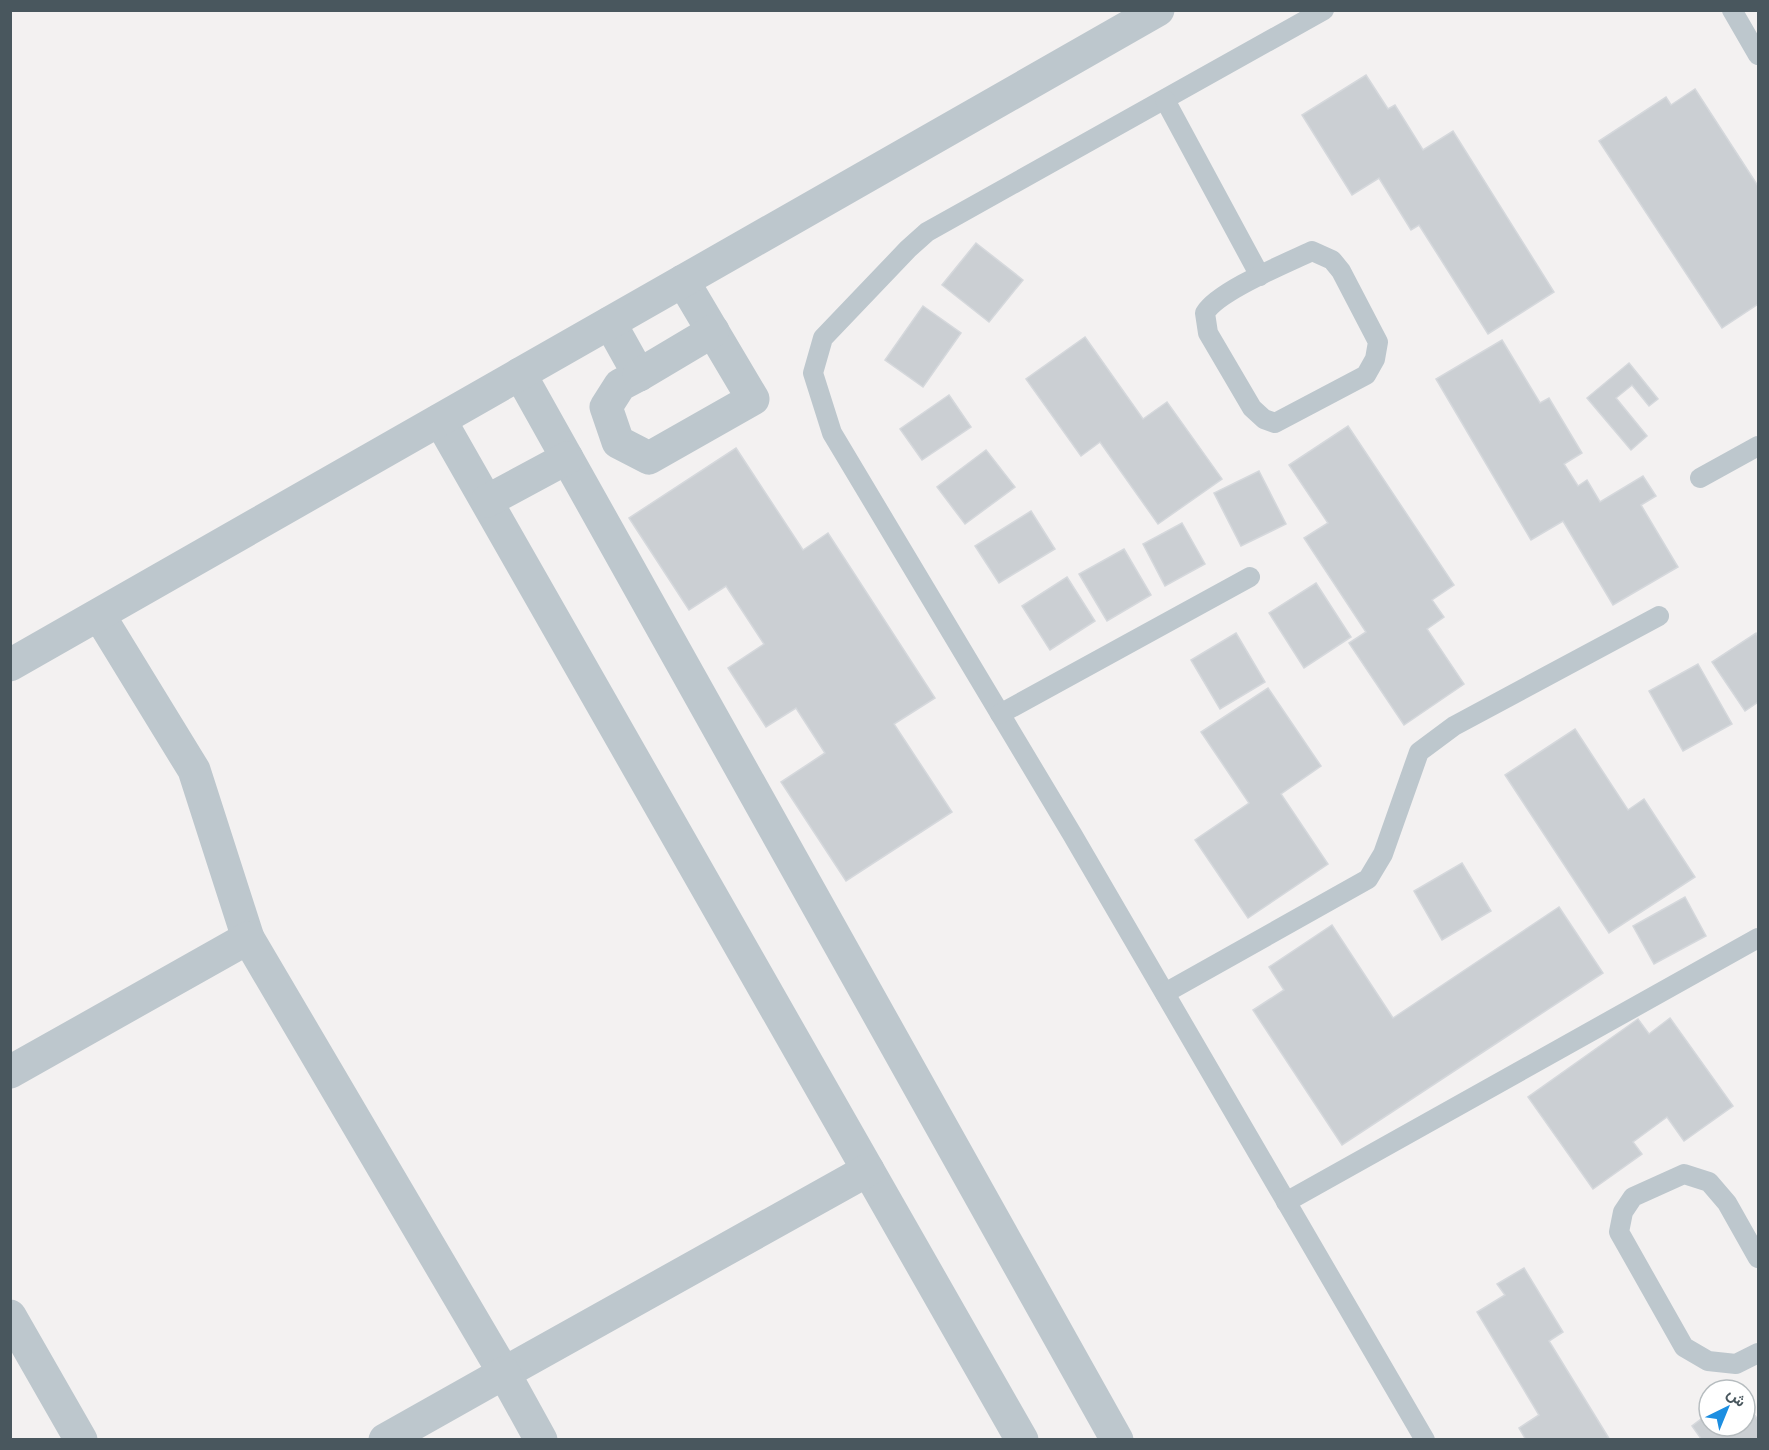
<svg xmlns="http://www.w3.org/2000/svg" width="1769" height="1450" font-family="Mulish,Vazirmatn,sans-serif">
<style>
.building{fill:#cbcfd3;stroke:#d5d8dc;stroke-width:1.5}
.lines{fill:none;stroke-linecap:round;stroke-linejoin:round}
.service{stroke:#bdc7cd;stroke-width:20}
.minor{stroke:#bdc7cd;stroke-width:33}
</style>
<rect width="100%" height="100%" fill="#f3f1f1"/>
<g class="building">
<path d="M1366,75L1388,109L1395,105L1423,150L1453,131L1554,292L1488,334L1419,225L1411,230L1379,178L1352,195L1302,115Z"/>
<path d="M1695,89L1758,186V304L1722,328L1599,141L1666,97L1671,105Z"/>
<path d="M976,243L1023,280L989,322L942,285Z"/>
<path d="M923,306L961,333L923,387L885,360Z"/>
<path d="M1085,337L1143,419L1167,402L1222,479L1158,524L1100,442L1081,456L1026,379Z"/>
<path d="M1502,340L1540,403L1549,398L1582,453L1564,464L1578,486L1587,480L1600,502L1643,476L1656,496L1641,505L1678,567L1613,605L1563,521L1531,540L1436,379Z"/>
<path d="M1629,363L1658,399L1649,406L1632,385L1616,398L1647,436L1631,450L1587,398Z"/>
<path d="M949,395L971,427L922,460L900,429Z"/>
<path d="M1348,426L1454,585L1432,600L1444,617L1427,629L1464,684L1404,725L1349,643L1366,632L1304,538L1328,523L1289,465Z"/>
<path d="M736,448L803,550L828,533L935,698L894,724L952,812L846,881L781,782L825,753L796,708L766,727L728,668L764,644L726,586L689,610L629,518Z"/>
<path d="M986,450L1015,487L965,524L937,487Z"/>
<path d="M1259,471L1286,524L1241,546L1214,493Z"/>
<path d="M1031,511L1055,549L999,583L975,546Z"/>
<path d="M1182,523L1205,564L1165,586L1143,544Z"/>
<path d="M1124,549L1151,595L1107,621L1079,574Z"/>
<path d="M1067,577L1095,621L1050,650L1022,606Z"/>
<path d="M1316,583L1351,637L1304,668L1269,613Z"/>
<path d="M1236,633L1265,682L1220,709L1191,660Z"/>
<path d="M1756,633L1758,637V702L1745,711L1712,662Z"/>
<path d="M1698,664L1732,724L1683,751L1649,691Z"/>
<path d="M1268,688L1321,766L1281,794L1328,864L1248,918L1195,840L1249,803L1201,732Z"/>
<path d="M1575,729L1628,810L1644,799L1695,877L1609,933L1505,775Z"/>
<path d="M1462,863L1491,911L1442,940L1414,891Z"/>
<path d="M1685,897L1706,936L1654,964L1633,926Z"/>
<path d="M1559,907L1603,973L1342,1145L1253,1010L1284,990L1269,967L1332,925L1393,1018Z"/>
<path d="M1670,1018L1733,1106L1684,1141L1667,1117L1633,1142L1642,1154L1593,1189L1528,1097L1638,1019L1649,1034Z"/>
<path d="M1524,1268L1563,1332L1549,1341L1610,1440H1526L1519,1428L1539,1415L1477,1312L1505,1295L1497,1284Z"/>
<path d="M1745,1401L1758,1420V1440H1702L1692,1426L1709,1413V1426H1745Z"/>
</g>
<g class="lines">
<g class="service">
<path d="M1324,10L927,232L908,249L823,338L813,373L832,433L1072,834L1425,1440"/>
<path d="M1732,10L1758,55"/>
<path d="M1165,100L1260,276"/>
<path d="M1312,251L1332,260L1341,271L1378,342L1375,359L1366,375L1275,423L1264,419L1252,408L1208,333L1205,313C1218,291 1287,263 1312,251Z"/>
<path d="M1700,478L1758,446"/>
<path d="M1000,714L1250,577"/>
<path d="M1165,993L1368,879L1383,854L1419,752L1454,726L1659,616"/>
<path d="M1286,1202L1758,938"/>
<path d="M1758,1258L1727,1203L1709,1182L1684,1174L1633,1197L1623,1212L1619,1232L1684,1347L1708,1361L1736,1364L1758,1353"/>
</g>
<g class="minor">
<path d="M610,323L639,375L620,385L606,407L618,442L649,458L753,399L683,281"/>
<path d="M520,374L1117,1440"/>
<path d="M639,375L713,331"/>
<path d="M440,420L1022,1440"/>
<path d="M487,501L567,458"/>
<path d="M99,615L194,770L248,938"/>
<path d="M10,665L1158,10"/>
<path d="M10,1072L248,938L504,1373L868,1170"/>
<path d="M10,1316L81,1440"/>
<path d="M385,1440L504,1373L541,1440"/>
</g>
</g>
<rect width="1769" height="1450" fill="none" stroke="#49575e" stroke-width="24"/>
<g transform="translate(1727 1408) rotate(43)"><circle r="28" fill="#ffffff" stroke="#b6bcbf" stroke-width="1.5"/>
<path d="M0-4.5L10 22L0 15L-10 22Z" fill="#1c8ee1"/>
<text y="-9" font-size="16" font-weight="bold" text-anchor="middle" fill="#49575e">ش</text>
</g>
</svg>
